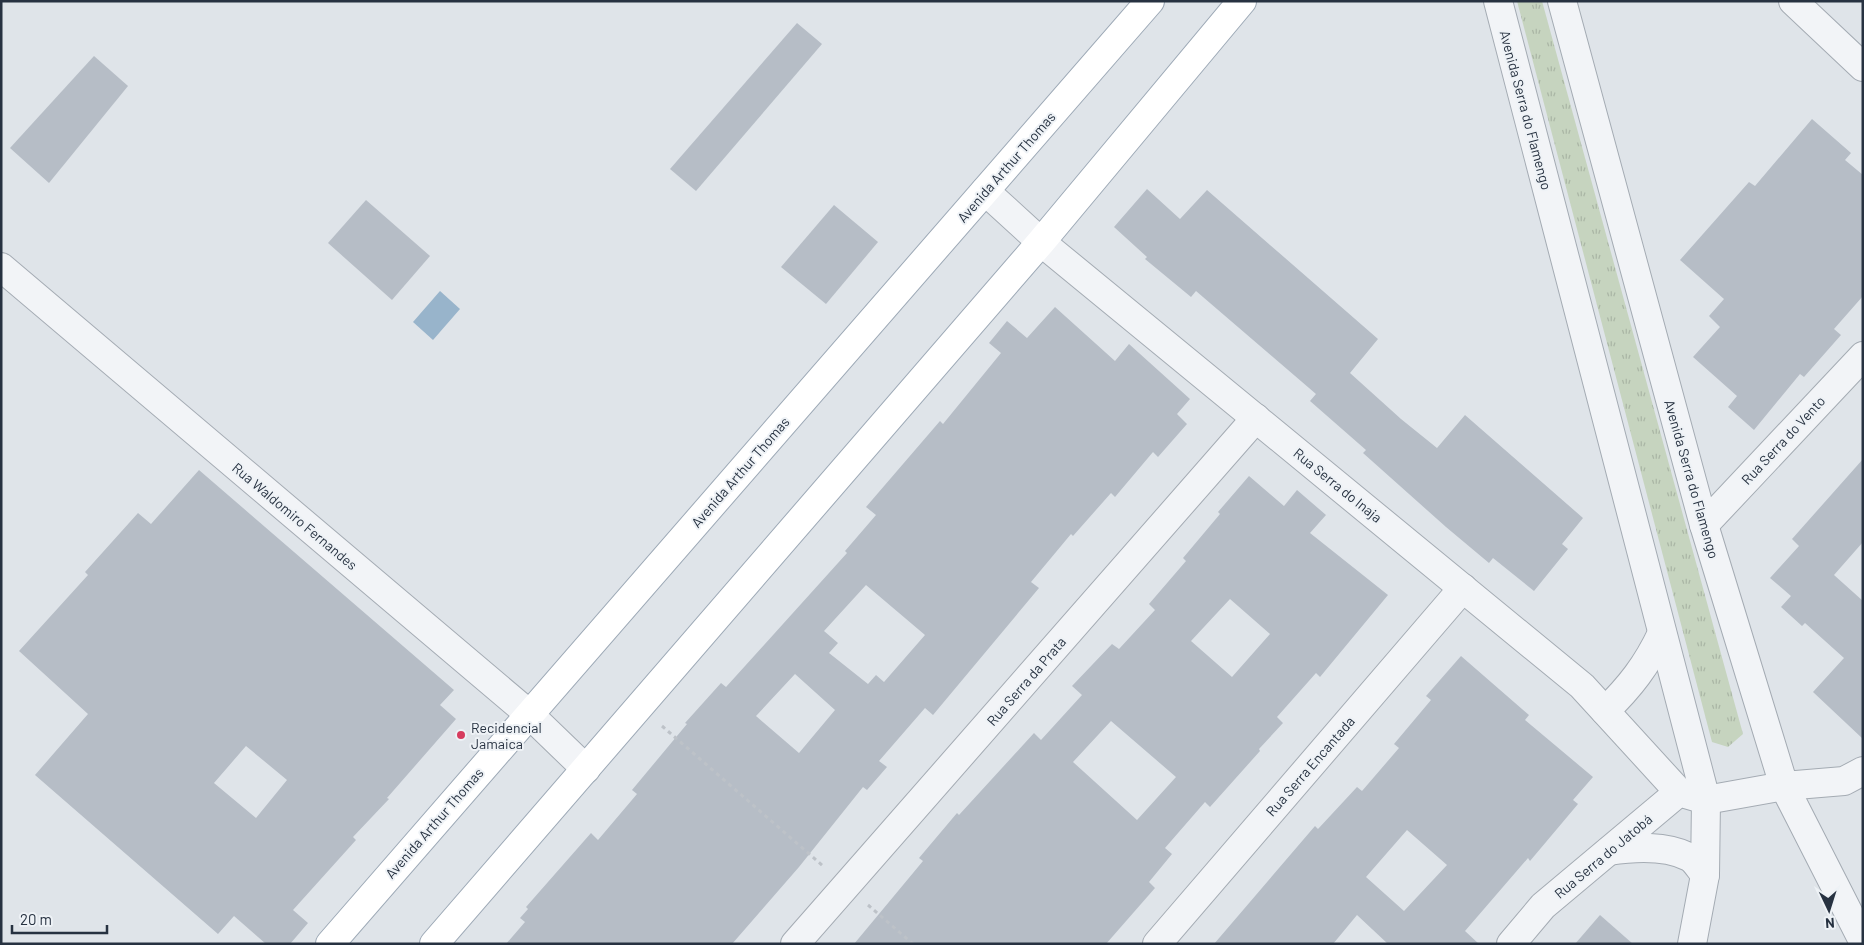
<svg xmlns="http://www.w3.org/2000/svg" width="1864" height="945" font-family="Barlow,sans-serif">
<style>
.grass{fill:url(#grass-tufts)}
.water{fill:#98b4cb}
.building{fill:#b6bdc6;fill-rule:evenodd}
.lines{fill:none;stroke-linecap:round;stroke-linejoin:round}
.minor-casing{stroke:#a4abb3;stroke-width:30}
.major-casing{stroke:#9da9b6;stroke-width:30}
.path{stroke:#bdc2c8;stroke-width:3;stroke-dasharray:4 4;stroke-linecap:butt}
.minor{stroke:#f2f4f7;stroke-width:28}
.major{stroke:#fff;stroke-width:28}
.poi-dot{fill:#d63c5e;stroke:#eef2f6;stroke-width:2}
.labels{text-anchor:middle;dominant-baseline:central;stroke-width:4;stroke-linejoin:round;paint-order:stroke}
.street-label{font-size:14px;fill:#273241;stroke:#eef2f6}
.poi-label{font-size:14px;fill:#273241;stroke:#eef2f6;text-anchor:start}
</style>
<defs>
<pattern id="grass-tufts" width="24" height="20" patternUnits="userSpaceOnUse" patternTransform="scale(1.25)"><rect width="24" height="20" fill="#c6d4bf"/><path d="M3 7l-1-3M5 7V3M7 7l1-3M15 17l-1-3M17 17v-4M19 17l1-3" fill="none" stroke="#aab6a5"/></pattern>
</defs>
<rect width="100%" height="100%" fill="#dfe4e9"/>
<path class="grass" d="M1517,1H1542L1743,734L1728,747L1712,742Z"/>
<path class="water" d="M440,291L460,309L433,340L413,322Z"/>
<g class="building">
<path d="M797,23L822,44L696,191L670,169Z"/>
<path d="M94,56L128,86L49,183L10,148Z"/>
<path d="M1812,119L1851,153L1845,160L1863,175V296L1834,329L1841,335L1804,377L1800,374L1754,430L1728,407L1737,396L1693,357L1720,327L1709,316L1724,299L1680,260L1749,182L1755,186Z"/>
<path d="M1147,189L1180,219L1207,190L1378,339L1350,373L1401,419L1437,448L1465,415L1583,518L1562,544L1568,549L1534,591L1493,558L1489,563L1446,527L1363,453L1366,450L1310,401L1316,394L1196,291L1191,297L1145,259L1147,257L1114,227Z"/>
<path d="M366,200L430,256L392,300L328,243Z"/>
<path d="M834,205L878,242L826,304L781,267Z"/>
<path d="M1055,307L1115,361L1129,344L1190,399L1177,414L1187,424L1158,457L1153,452L1115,497L1111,493L1073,536L1071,534L1031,582L1039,588L933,715L925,708L879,761L887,767L867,790L863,787L799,867L732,944H506L525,922L520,918L528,909L526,907L591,833L598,840L637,794L632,790L687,724L685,723L721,683L726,687L847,553L845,551L876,515L866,507L940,421L943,424L1001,353L989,343L1007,321L1027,338ZM866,585L925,635L884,682L876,675L868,684L829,653L838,643L824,631ZM795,674L835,710L799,753L756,716Z"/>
<path d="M1863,459V542L1834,575L1863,601V739L1813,692L1844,658L1805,623L1802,626L1781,607L1791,596L1770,578L1799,546L1792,539Z"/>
<path d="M199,470L454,690L440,705L456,719L387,798L389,799L353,837L356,840L293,910L308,923L290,944H266L234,916L218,934L35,775L88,714L19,651L88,575L85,572L138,513L151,524ZM246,746L287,780L256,818L214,783Z"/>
<path d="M1249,476L1284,506L1297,490L1326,515L1310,533L1388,595L1320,677L1316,673L1277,717L1283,723L1259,749L1260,751L1210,807L1205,802L1165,848L1172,854L1149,882L1155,888L1106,944H854L923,861L919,858L957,813L959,815L1034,733L1041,740L1082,695L1072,686L1112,644L1119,649L1155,610L1149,604L1186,561L1183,558L1220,514L1218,512ZM1230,599L1270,634L1232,677L1191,641ZM1111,721L1176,777L1137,820L1073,762Z"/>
<path d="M1461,656L1529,715L1525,720L1593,777L1573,800L1578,804L1530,861L1528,858L1465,931L1479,944H1388L1357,915L1333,944H1214L1315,826L1318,829L1357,787L1362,791L1399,748L1394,744L1431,700L1426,696ZM1407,830L1447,865L1404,911L1366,877Z"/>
<path d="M1600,915L1633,944H1575Z"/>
</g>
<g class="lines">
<g class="minor-casing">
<g id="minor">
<path d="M1498,1L1706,800L1705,875L1692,944"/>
<path d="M1562,1L1704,525L1784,786L1863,941"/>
<path d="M1793,1L1863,67"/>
<path d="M985,191L1041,242L1582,686L1679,792"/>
<path d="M1,267L529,714L586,769"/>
<path d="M1704,525L1863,356"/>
<path d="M1605,711C1630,687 1647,665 1662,633"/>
<path d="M1609,851C1635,847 1665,845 1689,857C1695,860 1700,869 1705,875"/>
<path d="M795,944L1256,418"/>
<path d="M1157,944L1463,588"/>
<path d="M1511,944L1543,906L1679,792L1706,800L1784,786L1844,781L1863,771"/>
</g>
</g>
<g class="major-casing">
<g id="major">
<path d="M330,944L1150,1"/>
<path d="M434,944L1041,242L1242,1"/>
</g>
</g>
<g class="path">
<path d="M662,726L823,866"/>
<path d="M868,905L913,944"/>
</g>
<use href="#minor" class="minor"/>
<use href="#major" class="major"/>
</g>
<circle class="poi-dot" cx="461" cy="735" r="5"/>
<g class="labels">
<g class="street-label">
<text transform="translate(1526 110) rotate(75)">Avenida Serra do Flamengo</text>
<text transform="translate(1006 167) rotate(-49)">Avenida Arthur Thomas</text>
<text transform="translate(1783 440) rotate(-47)">Rua Serra do Vento</text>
<text transform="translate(740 472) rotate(-49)">Avenida Arthur Thomas</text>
<text transform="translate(1692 479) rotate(74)">Avenida Serra do Flamengo</text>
<text transform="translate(1338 485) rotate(39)">Rua Serra do Inaja</text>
<text transform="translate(295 516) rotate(40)">Rua Waldomiro Fernandes</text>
<text transform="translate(1026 681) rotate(-49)">Rua Serra da Prata</text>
<text transform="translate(1310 766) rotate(-49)">Rua Serra Encantada</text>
<text transform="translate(434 823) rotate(-49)">Avenida Arthur Thomas</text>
<text transform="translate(1603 856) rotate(-40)">Rua Serra do Jatobá</text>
</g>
<g class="poi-label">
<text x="471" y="727">Recidencial<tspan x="471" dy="16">Jamaica</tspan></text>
</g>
</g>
<rect width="1864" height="945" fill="none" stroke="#273241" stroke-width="5"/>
<g transform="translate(1829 910) rotate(176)" stroke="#eef2f6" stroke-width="4" paint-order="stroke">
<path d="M0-4L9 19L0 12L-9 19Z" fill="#273241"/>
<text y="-8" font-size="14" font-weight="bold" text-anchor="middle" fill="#273241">N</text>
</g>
<path d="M12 925v8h95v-8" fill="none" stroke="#273241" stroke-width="2.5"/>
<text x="20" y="925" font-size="15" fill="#273241" stroke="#eef2f6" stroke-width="4" paint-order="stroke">20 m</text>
</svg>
